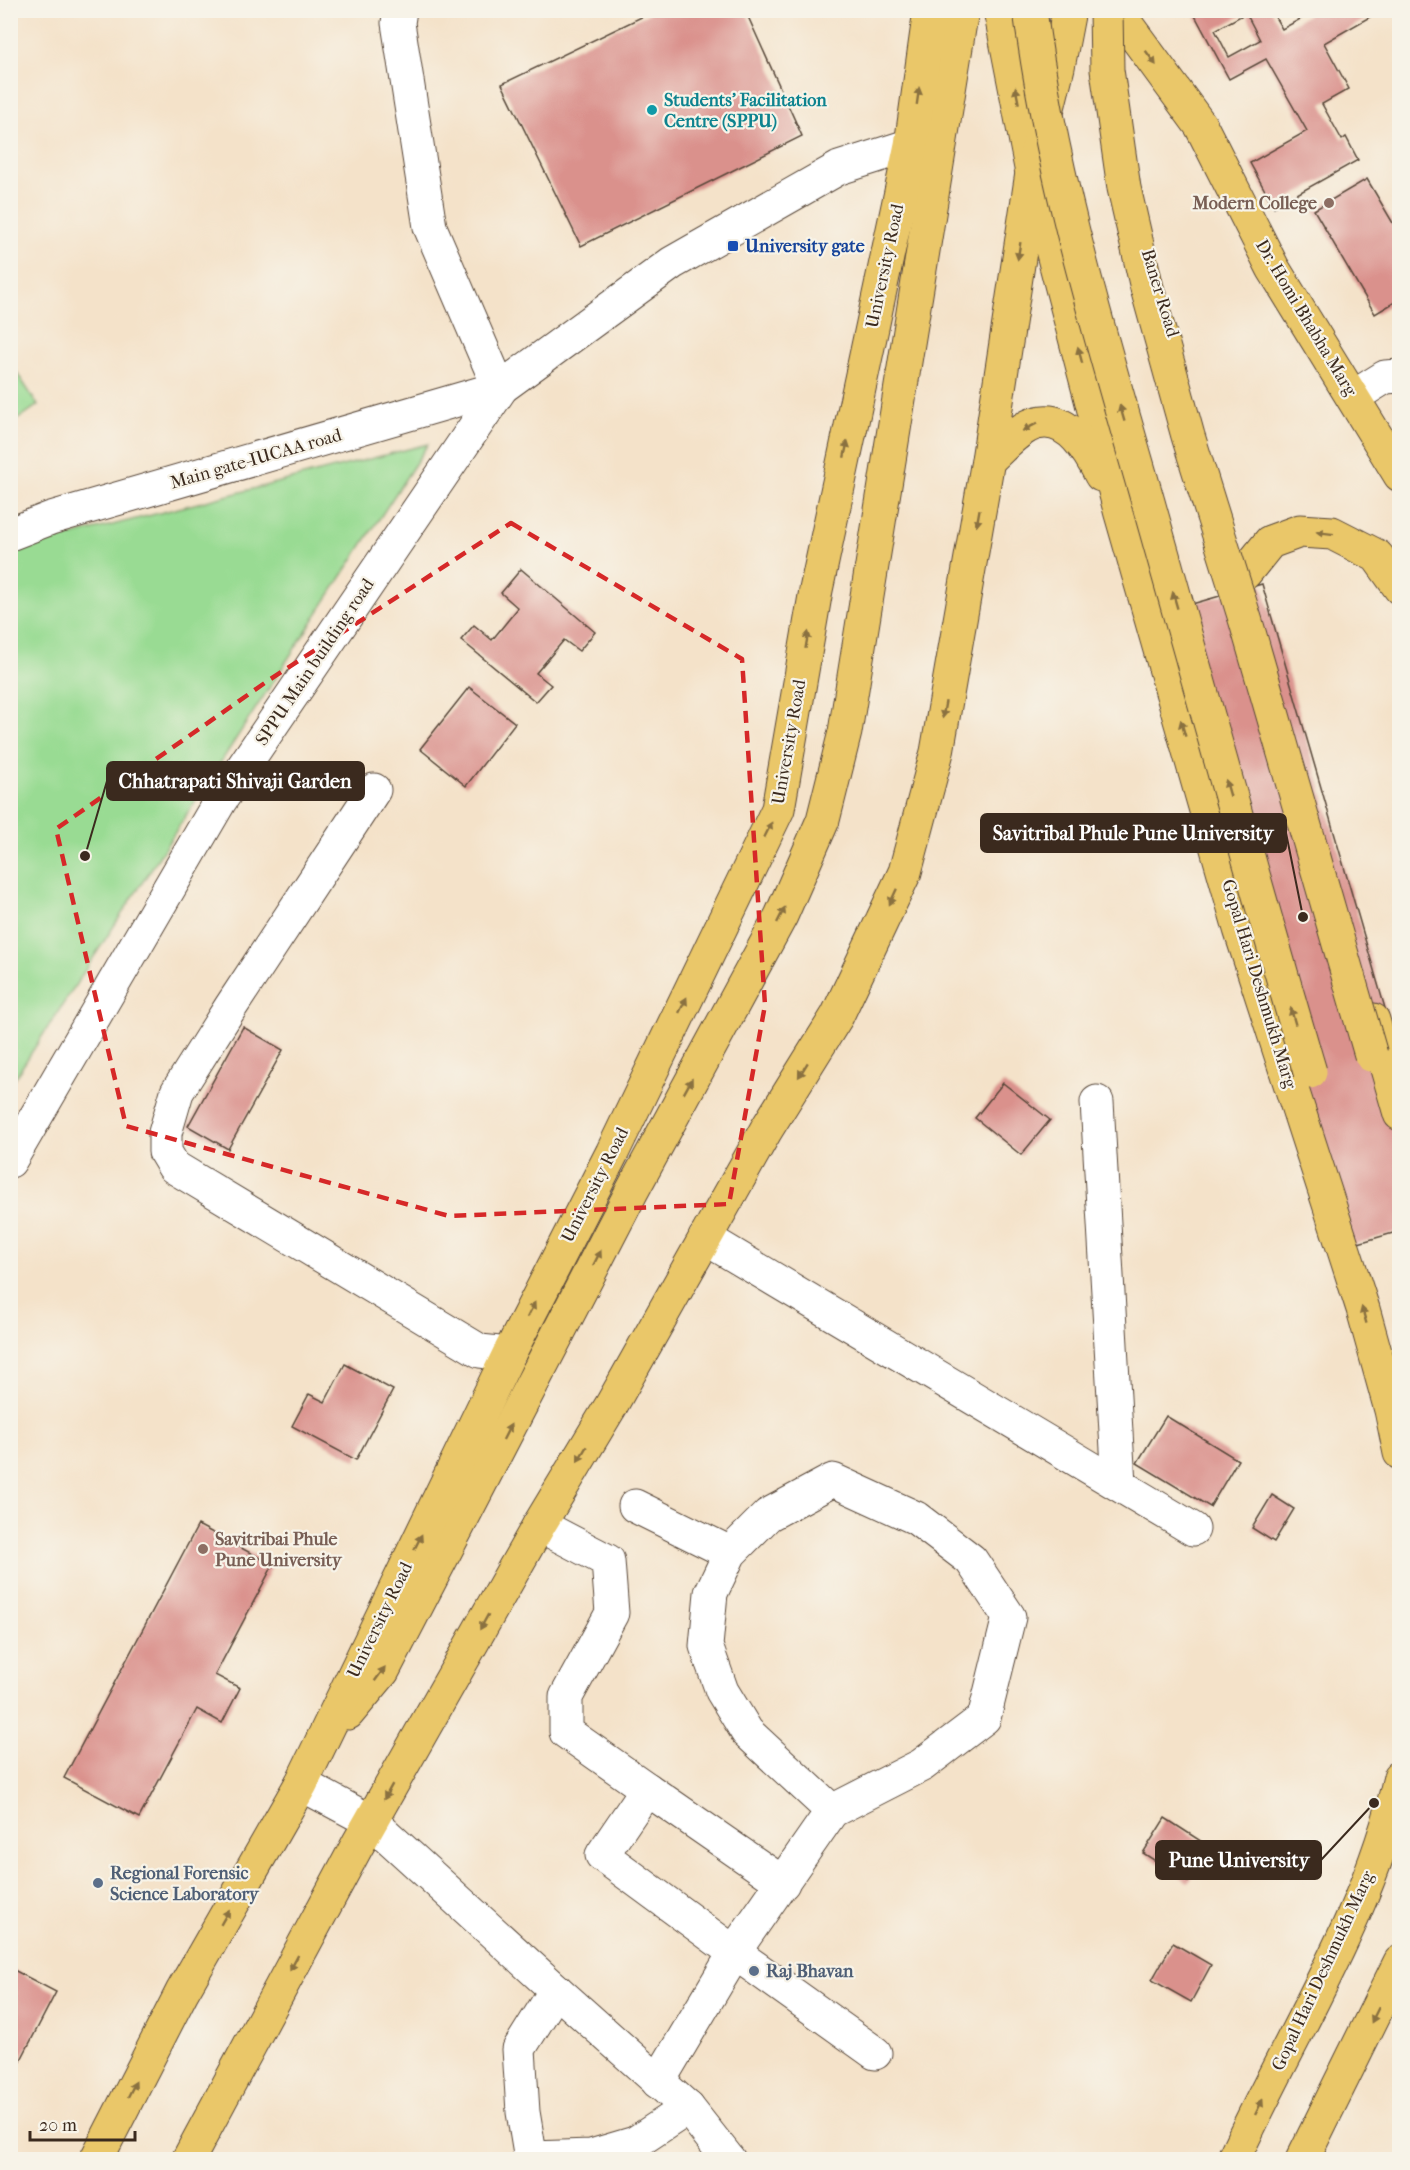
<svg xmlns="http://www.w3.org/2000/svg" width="1410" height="2170" font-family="'IM FELL French Canon',serif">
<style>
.green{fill:#99db93;stroke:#6a8258;stroke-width:1.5}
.building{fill:#da918c;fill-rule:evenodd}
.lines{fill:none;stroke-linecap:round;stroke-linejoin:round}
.minor-casing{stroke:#574638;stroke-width:35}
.major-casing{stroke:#574638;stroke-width:35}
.minor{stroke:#fff;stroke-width:33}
.major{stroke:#eac769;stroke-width:33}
.major-bridge-casing{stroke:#574638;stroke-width:35;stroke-linecap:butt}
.major-bridge{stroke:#eac769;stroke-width:33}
.oneway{fill:#8a7140}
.marked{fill:none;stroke:#d62828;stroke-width:4.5;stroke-dasharray:12 8;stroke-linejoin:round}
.culture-dot{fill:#0f9aa8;stroke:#f7f3e8;stroke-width:2}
.education-dot{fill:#8d6e63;stroke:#f7f3e8;stroke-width:2}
.transit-dot{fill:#1a4fb4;stroke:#f7f3e8;stroke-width:2}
.service-dot{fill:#5c6f8a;stroke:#f7f3e8;stroke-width:2}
.labels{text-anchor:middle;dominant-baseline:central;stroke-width:4.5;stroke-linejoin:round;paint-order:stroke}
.culture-label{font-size:18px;font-weight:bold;fill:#0d838f;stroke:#f7f3e8;text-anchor:start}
.education-label{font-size:18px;font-weight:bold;fill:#785e54;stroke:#f7f3e8;text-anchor:end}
.transit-label{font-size:18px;font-weight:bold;fill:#164399;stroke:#f7f3e8;text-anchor:start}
.street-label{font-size:18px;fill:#3b2a1e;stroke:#f7f3e8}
.service-label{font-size:18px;font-weight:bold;fill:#4e5e75;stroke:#f7f3e8;text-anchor:start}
.leader{fill:none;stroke:#3b2a1e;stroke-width:2}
.callout-dot{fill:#3b2a1e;stroke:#f7f3e8;stroke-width:2}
.callout{fill:#3b2a1e;stroke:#3b2a1e;stroke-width:2}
.callout-label{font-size:20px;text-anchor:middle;font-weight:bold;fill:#fff}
</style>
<rect width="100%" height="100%" fill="#f7f3e8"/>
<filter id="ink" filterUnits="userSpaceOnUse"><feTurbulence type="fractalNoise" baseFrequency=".0167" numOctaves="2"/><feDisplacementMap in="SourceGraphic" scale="12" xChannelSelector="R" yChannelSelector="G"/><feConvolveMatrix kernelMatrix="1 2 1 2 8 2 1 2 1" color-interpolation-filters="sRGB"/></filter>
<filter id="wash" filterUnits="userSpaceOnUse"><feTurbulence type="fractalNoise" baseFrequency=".008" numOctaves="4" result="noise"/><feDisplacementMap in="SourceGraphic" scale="24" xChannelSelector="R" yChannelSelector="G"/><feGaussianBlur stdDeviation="1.35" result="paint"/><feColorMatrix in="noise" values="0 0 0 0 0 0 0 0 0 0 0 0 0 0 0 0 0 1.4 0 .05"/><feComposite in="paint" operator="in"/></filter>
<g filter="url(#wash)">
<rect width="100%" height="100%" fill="#f4e2c9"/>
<g class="green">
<path d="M11,364L38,405L11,424H10Z"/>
<path d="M428,444L11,1084V551Z"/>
</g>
<g id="blocks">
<g class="building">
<path d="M656,10H745L802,136L581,246L502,84Z"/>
<path d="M1192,10H1271L1282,29L1308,15L1306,10H1382L1324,43L1349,89L1322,104L1342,140L1346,137L1358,160L1274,207L1250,163L1307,131L1266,59L1229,79ZM1246,13L1260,40L1229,57L1215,30Z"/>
<path d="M1367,179L1400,235V299L1375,314L1314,210Z"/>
<path d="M521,569L595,632L579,651L564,640L536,673L551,685L536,702L461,640L474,625L492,640L518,608L501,593Z"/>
<path d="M1262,584L1400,1060V1231L1348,1246L1164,612Z"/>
<path d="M469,687L515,723L466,786L420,749Z"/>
<path d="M243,1027L283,1050L228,1149L188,1126Z"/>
<path d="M1003,1083L1050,1120L1021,1155L975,1118Z"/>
<path d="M345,1364L393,1390L356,1460L292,1426L309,1394L325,1402Z"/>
<path d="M1166,1416L1238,1460L1210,1507L1137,1463Z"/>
<path d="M1272,1495L1294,1509L1274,1542L1252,1528Z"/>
<path d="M198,1525L273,1565L215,1675L240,1688L222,1723L197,1709L139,1818L64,1778Z"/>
<path d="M1165,1818L1210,1847L1188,1882L1143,1853Z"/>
<path d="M1173,1943L1211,1965L1191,2002L1152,1980Z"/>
<path d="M10,1968L56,1992L10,2081Z"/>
</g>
</g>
</g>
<g filter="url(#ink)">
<use href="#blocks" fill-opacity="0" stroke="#574638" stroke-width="1.5"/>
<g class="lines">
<g class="minor-casing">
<g id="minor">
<path d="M400,10L398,23L430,227L492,371L502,387"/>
<path d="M1353,397L1385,377L1400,376"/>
<path d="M10,534L51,518L502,387"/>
<path d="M374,790L230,1008L177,1092L165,1133V1152L174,1167L480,1351L509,1354"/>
<path d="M1097,1102L1119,1484"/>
<path d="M10,1161L220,801L502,387L672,263L839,168L911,145"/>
<path d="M705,1238L1193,1529"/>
<path d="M635,1506L730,1553"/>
<path d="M539,1525L608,1561L612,1613L566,1697V1732L647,1789"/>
<path d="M301,1784L372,1822L556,1990L519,2049L523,2112L531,2160"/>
<path d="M783,1883L647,1789L602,1855L735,1953L875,2053"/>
<path d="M556,1990L688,2108L729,2160"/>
<path d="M658,2082L743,1939L832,1811L922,1765L984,1718L1009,1617L971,1560L916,1518L833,1480L768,1515L730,1553L711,1593L706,1646L722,1691L747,1732L832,1811"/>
<path d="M532,2158L591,2156L635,2143L688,2108"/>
</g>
</g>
<g class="major-casing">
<g id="major">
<path d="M1000,10L1032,173L1121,514L1240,929L1363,1309L1391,1410L1400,1453"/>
<path d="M1116,10L1201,126L1273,268L1400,475"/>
<path d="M988,460C1002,448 1019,427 1037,423C1068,415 1089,451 1101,475"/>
<path d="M1245,573L1270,542L1300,531L1332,533L1377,556L1400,588"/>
<path d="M1373,1020L1400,1114"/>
<path d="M348,1713L383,1671L632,1191L781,916L823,820L845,732L962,10"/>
<path d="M96,2160L182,1992L301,1784L509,1354L612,1153L778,809L816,590L911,145L930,10"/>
<path d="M188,2160L358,1844L539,1525L612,1404L766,1130L837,1016L905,872L937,752L988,460L1032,173L1058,67L1069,10"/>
<path d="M1233,2160C1291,2034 1370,1913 1400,1777"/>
<path d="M1302,2160L1400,1962"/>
</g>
</g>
<use href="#minor" class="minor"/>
<use href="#major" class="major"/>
<g class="major-bridge-casing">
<g id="major-bridge">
<path d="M1030,10C1052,181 1103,344 1150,509C1203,697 1255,885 1310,1072"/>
<path d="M1106,10L1107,70L1124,188L1147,288L1188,436L1246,622L1371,1055"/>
</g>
</g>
<use href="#major-bridge" class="major-bridge"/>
</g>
<defs><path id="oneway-solid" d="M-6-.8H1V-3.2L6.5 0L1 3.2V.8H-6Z" transform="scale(1.5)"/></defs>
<g class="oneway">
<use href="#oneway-solid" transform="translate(1151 58) rotate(54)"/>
<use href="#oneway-solid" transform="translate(1017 95) rotate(-101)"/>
<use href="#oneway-solid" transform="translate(918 96) rotate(-82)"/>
<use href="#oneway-solid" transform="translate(1019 251) rotate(99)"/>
<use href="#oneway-solid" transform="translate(1080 355) rotate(-105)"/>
<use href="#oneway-solid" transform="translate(1122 413) rotate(-106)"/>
<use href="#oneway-solid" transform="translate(1030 427) rotate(153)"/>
<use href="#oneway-solid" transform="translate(846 449) rotate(-78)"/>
<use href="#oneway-solid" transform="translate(978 518) rotate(100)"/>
<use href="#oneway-solid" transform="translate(1325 533) rotate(-173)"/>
<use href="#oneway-solid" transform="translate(1175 600) rotate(-106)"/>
<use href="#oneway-solid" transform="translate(807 640) rotate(-80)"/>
<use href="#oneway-solid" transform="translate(944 710) rotate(100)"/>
<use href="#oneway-solid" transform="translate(1183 728) rotate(-106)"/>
<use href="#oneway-solid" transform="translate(1228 788) rotate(-106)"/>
<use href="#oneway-solid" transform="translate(768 830) rotate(-64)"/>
<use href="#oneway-solid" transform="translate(893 897) rotate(115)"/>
<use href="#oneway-solid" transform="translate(781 915) rotate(-64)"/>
<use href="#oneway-solid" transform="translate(683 1005) rotate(-64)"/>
<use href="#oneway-solid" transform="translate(1293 1016) rotate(-106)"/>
<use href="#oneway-solid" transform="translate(803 1070) rotate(122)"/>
<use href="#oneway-solid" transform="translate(688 1086) rotate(-61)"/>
<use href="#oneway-solid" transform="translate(597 1258) rotate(-63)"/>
<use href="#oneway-solid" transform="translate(531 1310) rotate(-63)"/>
<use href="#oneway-solid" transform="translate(1364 1315) rotate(-106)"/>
<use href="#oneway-solid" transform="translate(507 1432) rotate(-63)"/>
<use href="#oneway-solid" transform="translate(582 1454) rotate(121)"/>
<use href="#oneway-solid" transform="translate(418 1542) rotate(-64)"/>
<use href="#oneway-solid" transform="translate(484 1622) rotate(119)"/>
<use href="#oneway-solid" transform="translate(380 1674) rotate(-54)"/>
<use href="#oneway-solid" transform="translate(388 1792) rotate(119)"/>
<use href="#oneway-solid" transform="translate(225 1917) rotate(-60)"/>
<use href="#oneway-solid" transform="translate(294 1963) rotate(118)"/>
<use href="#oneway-solid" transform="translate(1375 2015) rotate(116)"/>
<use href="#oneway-solid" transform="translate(132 2089) rotate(-63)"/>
<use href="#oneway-solid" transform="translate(1259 2107) rotate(-64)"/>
</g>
</g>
<path class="marked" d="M511,523L742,659L765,1005L729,1204L449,1216L126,1126L56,829L269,680Z"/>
<circle class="culture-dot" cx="652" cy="110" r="6"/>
<g class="education-dot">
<circle cx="1329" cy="203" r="6"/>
<circle cx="203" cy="1549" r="6"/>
</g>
<rect class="transit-dot" x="727" y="240" width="12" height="12" rx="3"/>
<g class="service-dot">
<circle cx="98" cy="1883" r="6"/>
<circle cx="754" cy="1971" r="6"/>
</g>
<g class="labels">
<g class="culture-label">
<text x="664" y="100">Students' Facilitation<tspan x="664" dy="21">Centre (SPPU)</tspan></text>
</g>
<g class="education-label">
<text x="1317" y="203">Modern College</text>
<text x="215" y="1539" text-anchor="start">Savitribai Phule<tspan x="215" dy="21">Pune University</tspan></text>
</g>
<g class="transit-label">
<text x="745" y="246">University gate</text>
</g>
<g class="street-label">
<text transform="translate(885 266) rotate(-78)">University Road</text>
<text transform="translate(1160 293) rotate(73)">Baner Road</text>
<text transform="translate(1306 318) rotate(59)">Dr. Homi Bhabha Marg</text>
<text transform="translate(256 459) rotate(-16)">Main gate-IUCAA road</text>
<text transform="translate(315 662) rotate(-56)">SPPU Main building road</text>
<text transform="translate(789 742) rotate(-80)">University Road</text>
<text transform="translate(1259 984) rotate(73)">Gopal Hari Deshmukh Marg</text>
<text transform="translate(595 1185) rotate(-63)">University Road</text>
<text transform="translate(380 1620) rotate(-64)">University Road</text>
<text transform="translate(1323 1971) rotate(-65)">Gopal Hari Deshmukh Marg</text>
</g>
<g class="service-label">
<text x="110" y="1873">Regional Forensic<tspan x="110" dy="21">Science Laboratory</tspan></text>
<text x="766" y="1971">Raj Bhavan</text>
</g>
</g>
<path class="leader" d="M85 856L107 781M1303 917L1286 833M1374 1803L1321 1860"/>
<g class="callout-dot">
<circle cx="85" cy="856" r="6"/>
<circle cx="1303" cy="917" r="6"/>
<circle cx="1374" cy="1803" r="6"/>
</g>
<g class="callout">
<rect x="107" y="762" width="257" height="38" rx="6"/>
<rect x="981" y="814" width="305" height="38" rx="6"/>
<rect x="1156" y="1841" width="165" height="38" rx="6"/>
</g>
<g class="callout-label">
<text x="235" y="788">Chhatrapati Shivaji Garden</text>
<text x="1133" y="840">Savitribal Phule Pune University</text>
<text x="1239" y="1867">Pune University</text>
</g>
<rect width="1410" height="2170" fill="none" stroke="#f7f3e8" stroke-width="36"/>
<path d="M30 2131v9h105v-9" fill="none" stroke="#3b2a1e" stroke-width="3"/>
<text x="39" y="2131" font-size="18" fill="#3b2a1e" stroke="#f7f3e8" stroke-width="4.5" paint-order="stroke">20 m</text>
</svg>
